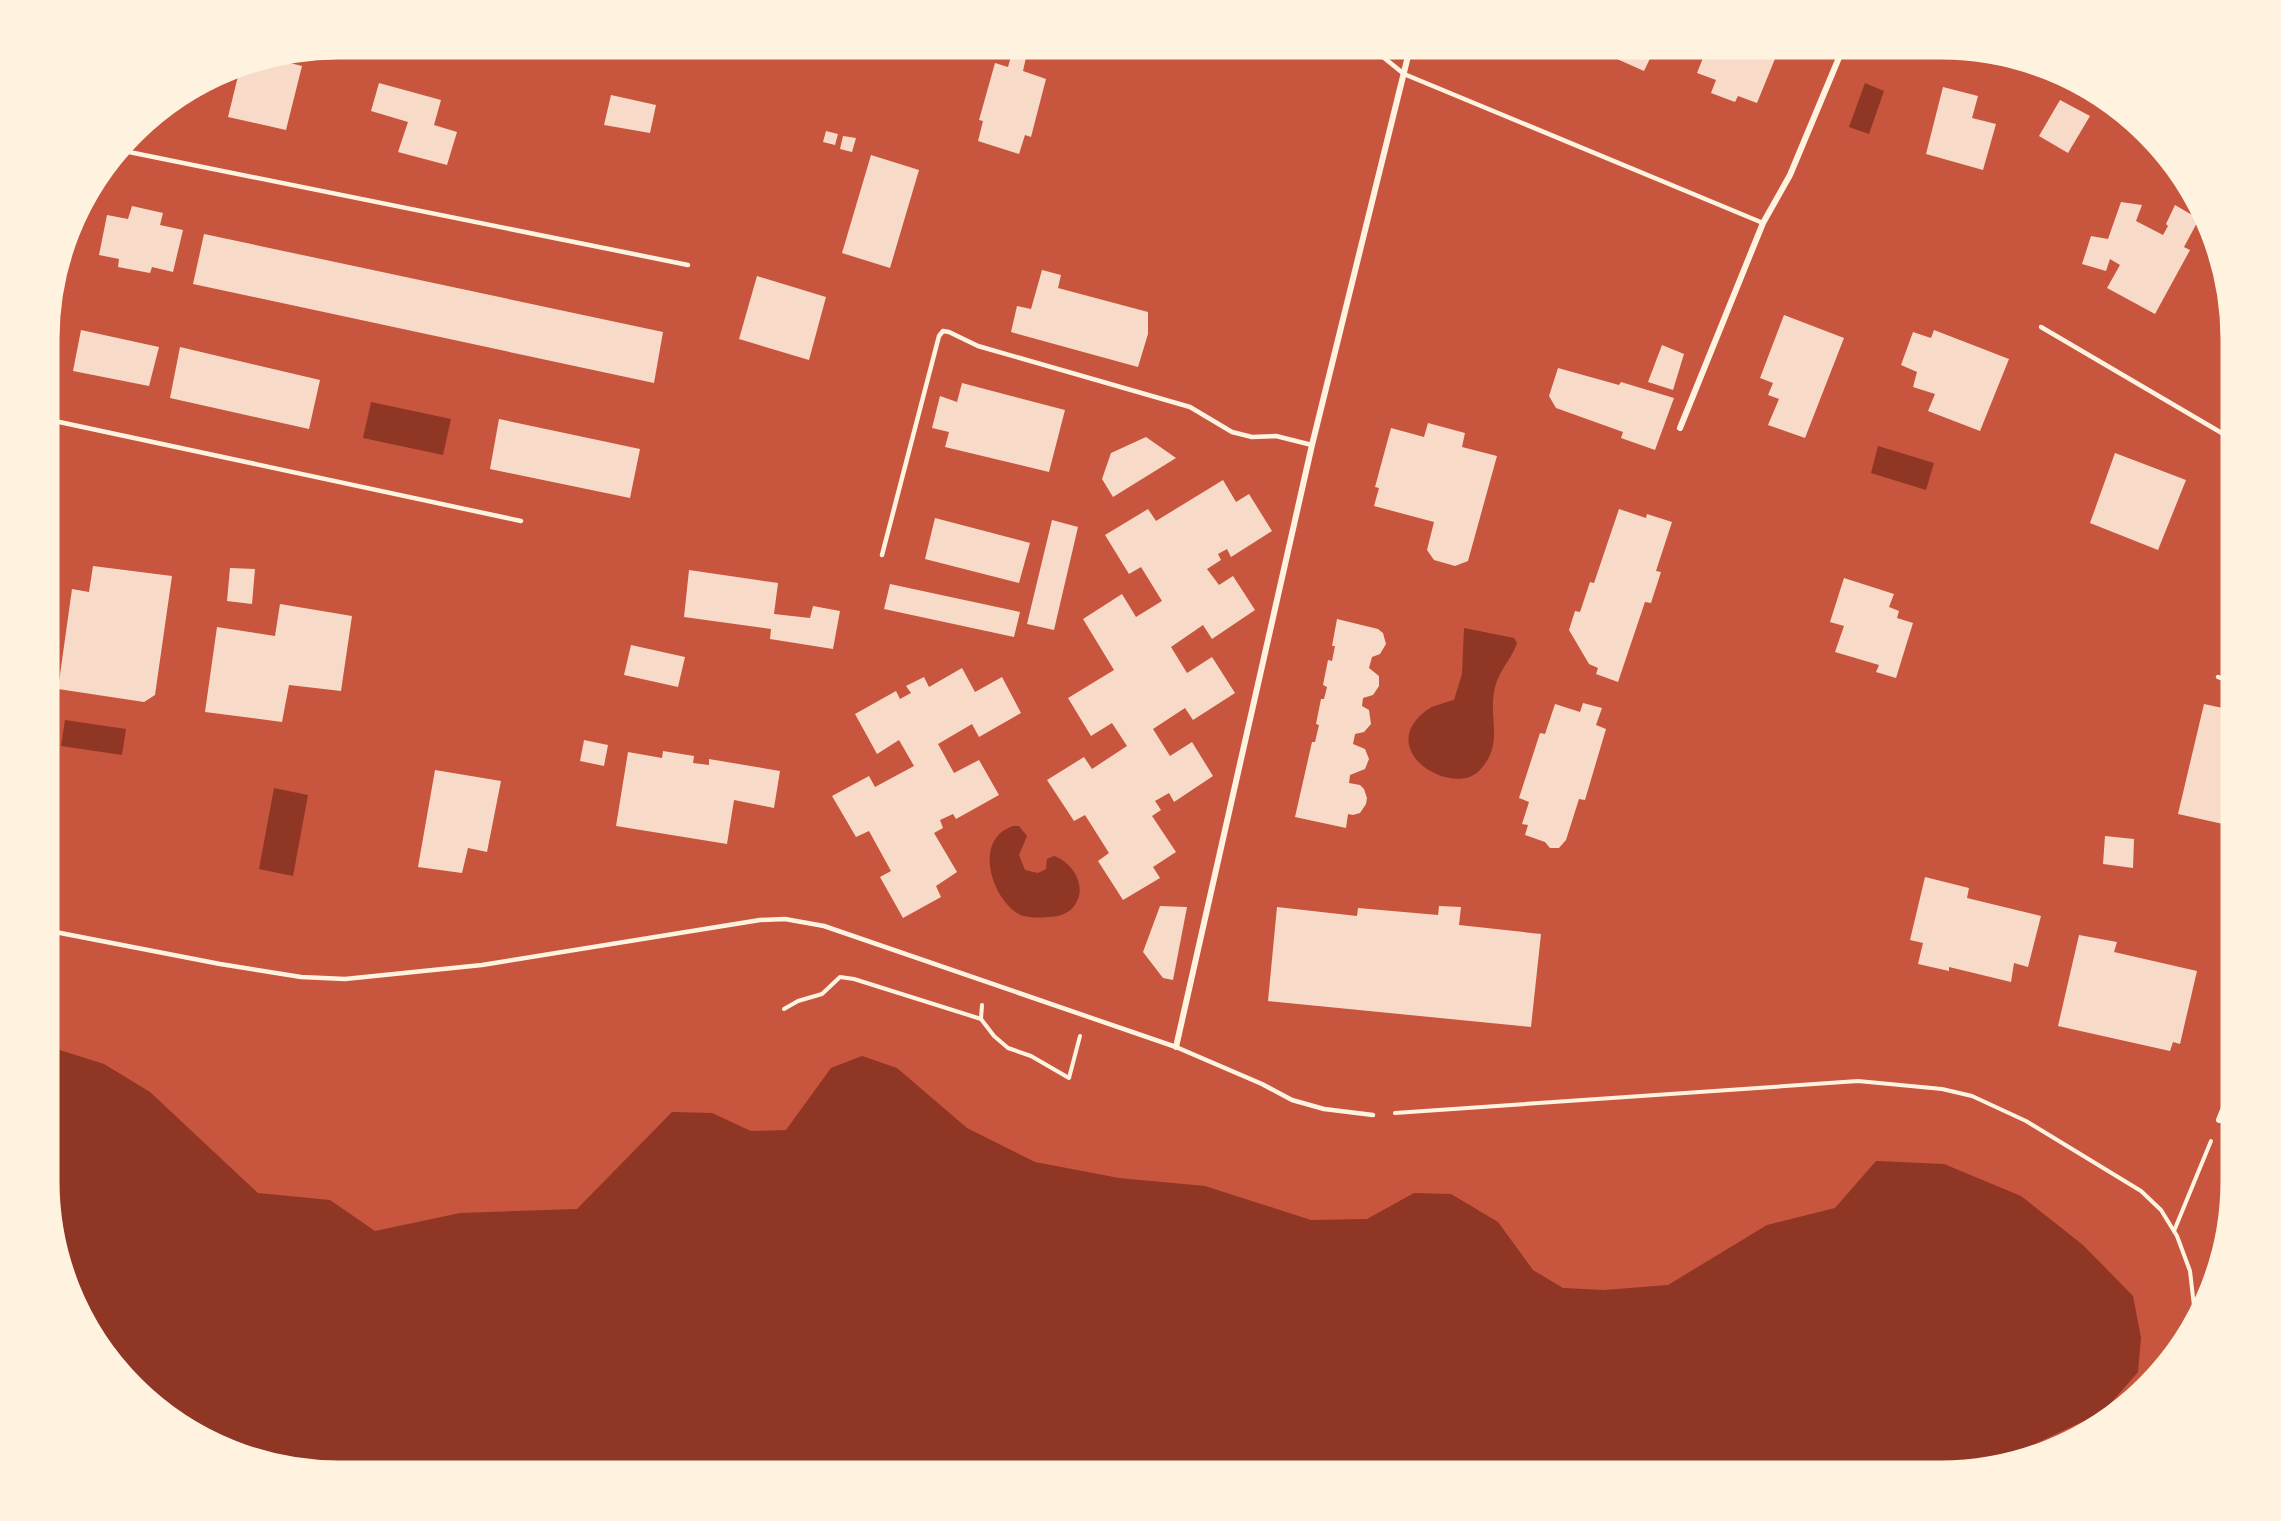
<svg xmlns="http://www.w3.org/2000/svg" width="2281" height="1521" font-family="Signika,sans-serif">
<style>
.water{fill:#8f3625}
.building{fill:#f7dbc8}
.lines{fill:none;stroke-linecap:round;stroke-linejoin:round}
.path{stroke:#fff3e0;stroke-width:4}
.service{stroke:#fff3e0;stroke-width:4.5}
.minor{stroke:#fff3e0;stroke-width:6}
.rim{fill:none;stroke:#fff3e0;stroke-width:3}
</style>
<rect width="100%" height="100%" fill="#c8553d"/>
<g class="water">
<path d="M1865,83L1884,91L1869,134L1849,127Z"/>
<path d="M371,402L451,419L443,455L363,438Z"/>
<path d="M1878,446L1934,463L1926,490L1871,473Z"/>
<path d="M1464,628L1514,638L1517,643C1511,661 1498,670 1494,692C1489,722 1504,745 1479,771C1456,794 1393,762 1412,726C1417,718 1424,711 1432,707C1439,704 1447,702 1454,700L1462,674Z"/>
<path d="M65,720L126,729L122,755L61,746Z"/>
<path d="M274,788L308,795L293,876L259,869Z"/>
<path d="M1013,826H1019L1027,836L1019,855L1025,870L1038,873L1046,869L1047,859L1054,856C1072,862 1087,885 1076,903C1071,913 1059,917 1048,917C1039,918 1024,918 1017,913C990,895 974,839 1013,826Z"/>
<path d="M50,1047L104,1064L150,1092L258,1193L330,1200L375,1231L460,1213L577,1209L672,1112L712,1113L751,1131L786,1130L831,1068L862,1056L897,1068L967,1128L1035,1162L1119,1178L1205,1186L1311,1220L1367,1219L1414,1193L1451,1194L1498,1222L1533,1270L1563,1288L1604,1290L1668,1285L1767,1225L1835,1208L1876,1161L1944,1164L2021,1196L2083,1245L2133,1296L2141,1338L2138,1372L2103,1412L1998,1461L1960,1472L339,1473L246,1458L177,1424L87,1328L50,1219Z"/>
</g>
<g class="building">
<path d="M1611,48H1655L1644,71L1608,55Z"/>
<path d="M1707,48H1743L1753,52L1754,48L1779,49L1757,103L1738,96L1735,102L1711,93L1716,80L1697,73Z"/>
<path d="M1013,49L1027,53L1023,71L1046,79L1031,137L1025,135L1019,154L978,141L983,121L979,120L995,63L1008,67Z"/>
<path d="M278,60L302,66L286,130L228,117L240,68Z"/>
<path d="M379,83L441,100L434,125L457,132L447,165L398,152L408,122L371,111Z"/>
<path d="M1943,87L1978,96L1972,118L1996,124L1983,170L1926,154Z"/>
<path d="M611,95L656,105L650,133L604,125Z"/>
<path d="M2060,100L2090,116L2068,153L2039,136Z"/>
<path d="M826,131L838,134L835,145L823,142Z"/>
<path d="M843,136L856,138L852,152L840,149Z"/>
<path d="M871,155L919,170L890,268L842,253Z"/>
<path d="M2121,202L2142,205L2136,221L2163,235L2168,226L2166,224L2175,205L2199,219L2184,247L2190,250L2155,314L2107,288L2120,265L2110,259L2106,271L2082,264L2091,236L2108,239Z"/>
<path d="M132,206L163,213L160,225L183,230L173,272L152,267L150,273L118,267L119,259L99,255L107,215L128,219Z"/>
<path d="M204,234L663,332L654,383L193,284Z"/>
<path d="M1042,270L1061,275L1058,288L1148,312V334L1138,367L1011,332L1017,306L1031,309Z"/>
<path d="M757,276L826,297L809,360L739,339Z"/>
<path d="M1784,315L1844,338L1805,438L1768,425L1779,399L1768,395L1773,383L1760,378Z"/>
<path d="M81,330L159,347L149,386L73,371Z"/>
<path d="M1934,330L2009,359L1980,431L1928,411L1935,394L1913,387L1917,372L1901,365L1913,332L1931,338Z"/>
<path d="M1662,345L1684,354L1673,390L1648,382Z"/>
<path d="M180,347L320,380L309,429L170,398Z"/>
<path d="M1558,368L1619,385L1621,382L1674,398L1655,450L1621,438L1623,432L1556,408L1549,396Z"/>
<path d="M962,383L1065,410L1049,472L945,447L949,432L932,428L940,396L957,402Z"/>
<path d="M499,419L640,449L630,498L490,469Z"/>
<path d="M1428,423L1465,433L1462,447L1497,456L1468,561L1455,566L1434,560L1427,550L1434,522L1374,506L1379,488L1375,487L1391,428L1424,437Z"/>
<path d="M1146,437L1176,458L1113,497L1102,479L1111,453Z"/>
<path d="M2115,453L2186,480L2158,550L2090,523Z"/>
<path d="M1223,480L1236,502L1249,494L1272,531L1231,557L1227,549L1218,554L1221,560L1207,569L1219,585L1233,576L1255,610L1212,639L1203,625L1171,647L1187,673L1212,657L1235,693L1193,720L1185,708L1153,729L1170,756L1192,742L1213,776L1174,802L1169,793L1155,801L1161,810L1152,816L1176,852L1153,867L1160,878L1123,900L1098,861L1109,853L1085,815L1074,821L1047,780L1084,757L1092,769L1127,746L1112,723L1091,736L1068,698L1114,670L1083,619L1122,594L1136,617L1162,601L1141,567L1129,574L1105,535L1148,509L1156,521Z"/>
<path d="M1619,509L1646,518L1647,514L1672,522L1656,571L1661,572L1651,603L1645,602L1618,682L1596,674L1598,668L1589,664L1569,630L1575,611L1580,612L1590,582L1594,583Z"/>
<path d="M935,518L1030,543L1019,583L925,559Z"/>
<path d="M1052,520L1078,527L1054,630L1027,624Z"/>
<path d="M93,566L172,576L155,695L144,702L58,689L72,589L89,592Z"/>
<path d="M230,568L255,569L252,604L227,601Z"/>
<path d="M689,570L778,583L774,614L810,618L813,606L840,611L833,649L770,639L771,629L684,617Z"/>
<path d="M1844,578L1894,594L1889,607L1899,611L1897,618L1913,623L1896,678L1876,672L1879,665L1835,652L1844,626L1830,622Z"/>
<path d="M890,584L1020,612L1014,637L884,609Z"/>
<path d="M280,604L352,616L341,691L289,685L282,722L205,712L217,627L275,636Z"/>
<path d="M1337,619L1378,629L1383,633L1386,644L1380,654L1372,657L1369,668L1379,676V686L1373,695L1363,698L1362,706L1369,710L1371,724L1364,732L1355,734L1353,744L1365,749L1369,759L1365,769L1350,775L1349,783L1360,785L1364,789L1367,798L1366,804L1360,813L1353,815L1348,814L1346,828L1295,817L1312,742H1315L1319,725L1316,724L1321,699H1324L1327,687L1323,685L1328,660L1332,661L1335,646H1332Z"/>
<path d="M631,645L685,657L678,687L624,675Z"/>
<path d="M962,668L975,692L1002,677L1021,713L979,737L972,724L938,744L954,773L979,760L999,795L956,819L953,814L940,820L943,828L934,833L957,872L936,886L941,897L903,918L880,877L891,871L869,831L856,837L832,796L869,776L875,787L914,766L899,740L877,754L855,714L896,691L900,699L911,693L906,686L924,677L929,687Z"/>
<path d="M1583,703L1602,708L1596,725L1606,729L1585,800L1579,799L1566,840L1559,848H1550L1545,842L1525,835L1528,825L1522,824L1529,802L1519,798L1540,733L1545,734L1555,704L1580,712Z"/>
<path d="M2204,704L2232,710V826L2178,814Z"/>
<path d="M584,740L608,745L604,766L580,761Z"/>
<path d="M663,751L694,756L693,763L709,765V759L780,771L774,808L734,800L727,844L616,826L628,752L662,758Z"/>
<path d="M435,770L501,781L487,852L468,848L462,873L418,867Z"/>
<path d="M2105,836L2134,839L2133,868L2103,864Z"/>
<path d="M1925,877L1969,888L1967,898L2041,916L2028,967L2014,963L2011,982L1949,967V971L1918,964L1923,943L1910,940Z"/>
<path d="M1160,906L1187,907L1173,980L1163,978L1143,952Z"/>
<path d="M1439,906L1461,907L1459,925L1541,934L1531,1027L1268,1001L1277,907L1357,916L1358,908L1438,915Z"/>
<path d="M2079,935L2117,942L2114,952L2197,971L2180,1044L2173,1042L2170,1051L2058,1026Z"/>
</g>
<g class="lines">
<g class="path">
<path d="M784,1009L798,1001L822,994L840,977L854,979L981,1019L994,1036L1008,1048L1031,1056L1069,1078L1080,1036"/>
<path d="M981,1019L982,1005"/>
<path d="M1395,1113L1858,1081L1942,1089L1972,1096L2026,1121L2141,1191L2161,1210L2177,1236L2190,1271L2194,1306L2192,1326"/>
<path d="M2174,1231L2211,1141"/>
</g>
<g class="service">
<path d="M1364,48L1383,57L1404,74L1763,223"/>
<path d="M124,151L688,265"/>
<path d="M2041,327L2232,439"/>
<path d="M50,420L521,521"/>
<path d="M882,555L939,336L943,331L949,332L978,346L1190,407L1232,432L1252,437L1276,436L1312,445"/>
<path d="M2218,677L2232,682"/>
<path d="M50,931L220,964L301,977L345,979L482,965L760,920L785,919L824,926L1176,1047L1262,1084L1292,1100L1324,1109L1373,1115"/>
</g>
<g class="minor">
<path d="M50,334L61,267"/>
<path d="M1680,428L1763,223L1790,175L1843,48"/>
<path d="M1176,1047L1312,445L1410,48"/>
<path d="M2219,1120L2232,1088"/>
</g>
</g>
<path d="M0 0H2281V1521H0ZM339 58H1941A281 281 0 0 1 2222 339V1181A281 281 0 0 1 1941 1462H339A281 281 0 0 1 58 1181V339A281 281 0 0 1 339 58Z" fill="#fff3e0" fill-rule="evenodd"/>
<path class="rim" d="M339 58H1941A281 281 0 0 1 2222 339V1181A281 281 0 0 1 1941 1462H339A281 281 0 0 1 58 1181V339A281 281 0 0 1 339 58Z"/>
</svg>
